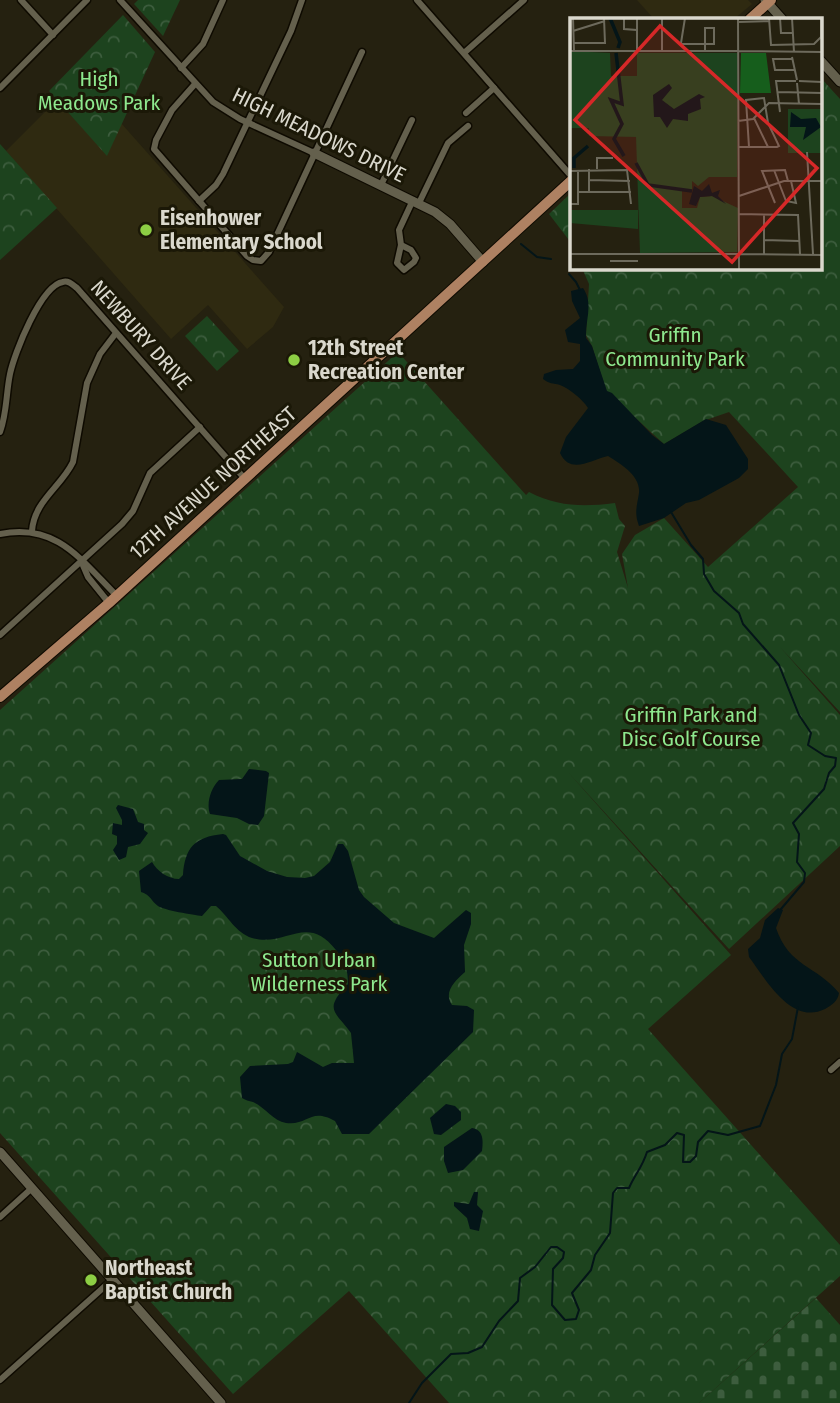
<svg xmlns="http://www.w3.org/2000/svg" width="840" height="1403" font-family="'Fira Sans Condensed',sans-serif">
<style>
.built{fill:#2f2a11}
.cemetery{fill:url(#cemetery-stones)}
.park{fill:url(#park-crowns)}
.water{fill:#041518}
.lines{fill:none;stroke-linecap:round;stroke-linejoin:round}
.stream{stroke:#041518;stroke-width:2}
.street-casing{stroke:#0e0a00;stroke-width:9}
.secondary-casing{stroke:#0e0a00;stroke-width:11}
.primary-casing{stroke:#0e0a00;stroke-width:12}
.street{stroke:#64604d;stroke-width:6}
.secondary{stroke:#64604d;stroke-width:9}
.primary{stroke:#ae8162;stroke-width:10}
.poi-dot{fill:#8dce44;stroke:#1b1807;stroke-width:2.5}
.labels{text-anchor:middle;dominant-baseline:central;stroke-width:6;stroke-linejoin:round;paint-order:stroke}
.park-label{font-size:21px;fill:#8ee88e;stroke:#1b1807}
.street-label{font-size:21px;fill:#dad8cd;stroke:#1b1807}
.poi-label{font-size:21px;font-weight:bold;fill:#dad8cd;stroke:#1b1807;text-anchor:start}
.inset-river{fill:none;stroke:#041518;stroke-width:3.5}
.inset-road{fill:none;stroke:#6d6a5c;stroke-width:2}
.view{fill:#d62828;fill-opacity:0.15;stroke:#d62828;stroke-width:3.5}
.inset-edge{fill:none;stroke:#dad8cd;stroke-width:3.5}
</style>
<defs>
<pattern id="cemetery-stones" width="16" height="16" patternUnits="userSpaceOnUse" patternTransform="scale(1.75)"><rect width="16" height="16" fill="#1d431e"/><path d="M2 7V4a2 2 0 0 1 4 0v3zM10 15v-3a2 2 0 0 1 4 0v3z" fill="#3d5d3e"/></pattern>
<pattern id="park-crowns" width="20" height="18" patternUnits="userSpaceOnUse" patternTransform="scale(1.75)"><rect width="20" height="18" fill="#1d431e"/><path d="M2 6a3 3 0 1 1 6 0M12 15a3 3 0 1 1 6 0" fill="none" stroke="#3d5d3e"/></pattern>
</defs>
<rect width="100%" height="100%" fill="#252110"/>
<g class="built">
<path d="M637,0H748L752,4L734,19H654Z"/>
<path d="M57,100L107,155L121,123L284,307L273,327L247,349L208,305L171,339L6,151Z"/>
</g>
<path class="cemetery" d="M816,1298L840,1325V1403H699Z"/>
<g class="park">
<path d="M138,0H180L163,36L134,4Z"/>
<path d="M123,15L155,52L107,156L49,91Z"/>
<path d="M821,78L840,99V712L780,647L840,715V846L729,949L567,771L731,955L648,1029L840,1245V1276L699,1403H449L349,1291L233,1394L0,1133V710L398,352L526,495L529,492C558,507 584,507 615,503L619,519L625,526L617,552L628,588L622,554L635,535L664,518L708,567L798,487L729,412L703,421L664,444L606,391L592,346L586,335L589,284L582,268H821Z"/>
<path d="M0,144L57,208L0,260Z"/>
<path d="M572,192V244L549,214Z"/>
<path d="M207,316L239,351L217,371L185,336Z"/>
</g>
<g class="water">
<path d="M583,288C594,304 585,320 586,338L592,346L607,391L612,393L652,435L664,444L706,419L726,425L748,459V469L739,478L699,500L686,503L664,518L639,526C634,513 637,506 639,493C641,476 621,464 608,456C591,460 570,475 560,453L566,437L588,408C582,399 570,389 560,385C553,383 549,384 543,379L544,374L556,370L573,369L580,361V344L568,342L565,330L580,318L572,301L571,291Z"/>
<path d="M249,769L266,771L269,773L264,816L258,825L249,824L237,818L210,814C206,803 211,788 219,780L242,779Z"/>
<path d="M118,805L133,809L138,822L144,824V830L148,833L140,844L128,847L126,857L119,860L113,850L117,844V836L112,834L113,823L122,825V820L116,808Z"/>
<path d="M223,834L226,835L240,856L267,871L287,877L305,878L314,876L330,862L338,844H343L348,851L359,890L364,897L394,923L434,938L466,910L471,913V924L464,945L465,972C455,981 443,992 452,1005L467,1006L474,1010L473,1032L369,1134H342L335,1121C310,1107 308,1126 286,1123C273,1121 265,1107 253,1102C249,1101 245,1100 242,1098L240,1077L250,1066L288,1064L293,1062L297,1052L323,1067L332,1063H354L351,1033C335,1011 323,1010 348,984C348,969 345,962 336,950C307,912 285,948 252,938C236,933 228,916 216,906H211L202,916C194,915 163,910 158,906C151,901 151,895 141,892L139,871L152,862C157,871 168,879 179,879L183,875C185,848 194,837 223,834Z"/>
<path d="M778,908L783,910L776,928C789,967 816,965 839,993C838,1001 832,1005 825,1009C791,1026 765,978 749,957L748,949L760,938L765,920Z"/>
<path d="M446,1104L455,1106L461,1112V1120L441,1135L434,1134L430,1118Z"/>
<path d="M472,1128C484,1130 483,1141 482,1151L463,1170L448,1173L444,1161V1147Z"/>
<path d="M474,1192H478L477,1205L483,1211L479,1231L470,1229L467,1218L454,1206V1202L469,1204Z"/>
</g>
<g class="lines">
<g class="stream">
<path d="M521,244L537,257L551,259"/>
<path d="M569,274L576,282L580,290"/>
<path d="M671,512L691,545L703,559L704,574L714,591L739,613L743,624L779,665L799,715L811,733L808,745L825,756L836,758L835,766L829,773L824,789L793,823L799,834L797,862L805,873L804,882L781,909"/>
<path d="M409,1403L422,1383L451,1354L468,1353L482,1347L499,1321L518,1301L520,1278L535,1267L551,1247H557L564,1252L563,1258L553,1269L552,1305L565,1320L576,1319L579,1310L572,1293L591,1270L595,1255L610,1233L613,1193L617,1188H629C635,1174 642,1168 647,1152L665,1145L677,1133L684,1135L683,1162H690L696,1156L698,1142L708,1131L728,1135L760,1126L776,1085L782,1054L792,1039L798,1007"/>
</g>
<g class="street-casing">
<g id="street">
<path d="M21,0L53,35"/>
<path d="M120,0L213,102L240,119L314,153"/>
<path d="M417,0L572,177"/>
<path d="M464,53L524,0"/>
<path d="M181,68L203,44L223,0"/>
<path d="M195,84L172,110L156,140L154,149L247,256L253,260L261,261L269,252L362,52"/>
<path d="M0,88L87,0"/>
<path d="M466,113L494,88"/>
<path d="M381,185L412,120"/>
<path d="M199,201L216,185L223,174L291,31L302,0"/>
<path d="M419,203L448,143L468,126"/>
<path d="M401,245L411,250L416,258L414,262L404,270L397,263L401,245L399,230L413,200"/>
<path d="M0,432C7,413 6,393 10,374C14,354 41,285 63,282C68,280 73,285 77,288L245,479"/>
<path d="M32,531C34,501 61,487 73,462L87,383L100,354L116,333"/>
<path d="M0,534C57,523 80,559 117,596"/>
<path d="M82,563L88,577L109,603"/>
<path d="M0,635L122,524L133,511L150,473L200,427"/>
<path d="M831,1070L840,1062"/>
<path d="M0,1217L32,1188"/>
<path d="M0,1380L113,1279"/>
</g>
</g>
<g class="secondary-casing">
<g id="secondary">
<path d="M765,0L782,19"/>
<path d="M821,61L840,82"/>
<path d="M314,153L435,212L450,224L483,262"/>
<path d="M0,1152L221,1403"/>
</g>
</g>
<g class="primary-casing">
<g id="primary">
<path d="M750,19L771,0"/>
<path d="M0,697L109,603L572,180"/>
</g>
</g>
<use href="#street" class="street"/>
<use href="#secondary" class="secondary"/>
<use href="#primary" class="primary"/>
</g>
<g class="poi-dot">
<circle cx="146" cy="230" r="7"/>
<circle cx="294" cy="360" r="7"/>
<circle cx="91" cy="1280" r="7"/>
</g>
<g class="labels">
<g class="park-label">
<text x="99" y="79">High<tspan x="99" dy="24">Meadows Park</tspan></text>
<text x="675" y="335">Griffin<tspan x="675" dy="24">Community Park</tspan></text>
<text x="691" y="715">Griffin Park and<tspan x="691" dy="24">Disc Golf Course</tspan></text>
<text x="319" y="960">Sutton Urban<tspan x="319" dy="24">Wilderness Park</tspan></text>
</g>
<g class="street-label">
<text transform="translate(319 135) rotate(26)">HIGH MEADOWS DRIVE</text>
<text transform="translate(141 335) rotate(48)">NEWBURY DRIVE</text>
<text transform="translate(213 483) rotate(-42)">12TH AVENUE NORTHEAST</text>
</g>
<g class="poi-label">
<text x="160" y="218">Eisenhower<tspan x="160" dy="24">Elementary School</tspan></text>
<text x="308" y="348">12th Street<tspan x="308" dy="24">Recreation Center</tspan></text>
<text x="105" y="1268">Northeast<tspan x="105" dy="24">Baptist Church</tspan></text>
</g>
</g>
<g transform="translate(570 18)">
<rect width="252" height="252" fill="#252110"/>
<path d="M0,192H68V211L0,205Z" fill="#1d431e"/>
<path d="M171,35H196L201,75H170Z" fill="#165e1c"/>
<path d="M0,34H19V110H0Z" fill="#1d431e"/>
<path d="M19,34L40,35L41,58H67V35H168L167,159H139L128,168L122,163V172H112V190H127L130,179L142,178L168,190L167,234L70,235L66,119L19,118ZM218,91H252V135H218Z" fill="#1d431e"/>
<path d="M99,66L102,70L92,82L104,91L129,76L135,79L130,81L131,91L118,96V103L103,101L97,110L90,99H84L83,77ZM221,94L231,101L246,100L251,109L233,122L236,109H220ZM139,166L142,175L150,172L148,178L156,186L142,178L130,179L126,188L119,186L124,168L132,173Z" fill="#041518"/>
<path class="inset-river" d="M40,0L50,24L48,30M46,35L52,86L41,82L52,106L44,121L54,138M66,145L78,167L122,173M4,150V140L18,128"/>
<path class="inset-road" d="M3,0L4,33M54,0V11L67,12M67,0V33M92,0V32M168,0L169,252M199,0L201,27L244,26L251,19V0M210,0L211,15H223M222,0L224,34M168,4L199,3M3,13L35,3M4,25H35L34,0M111,25L115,0M111,26H144V10H135V33M0,33H169M169,33L252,34M222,39L227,62M222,41H203L205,52H225M229,63L252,64M227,65L229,86M208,74L252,75M210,94L206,63H226M184,100L198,129M168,103L183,101L199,85L252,86M169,129H207L209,128L198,105L194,80L176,82L179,129M237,134L243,236M19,151V174M27,151V140H43M204,152L216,183L226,185L221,163M0,153L57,152L61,186M19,162L60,163M8,174H61M169,178L214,163H252M205,185L192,153L215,152L218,163M0,186H8V153M169,196L228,197L230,236M194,222L229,223M0,236H169M169,236L252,237M194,236V196M40,243H68"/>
<path class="view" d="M90,8L247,150L162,244L5,102Z"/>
<rect width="252" height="252" class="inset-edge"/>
</g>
</svg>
